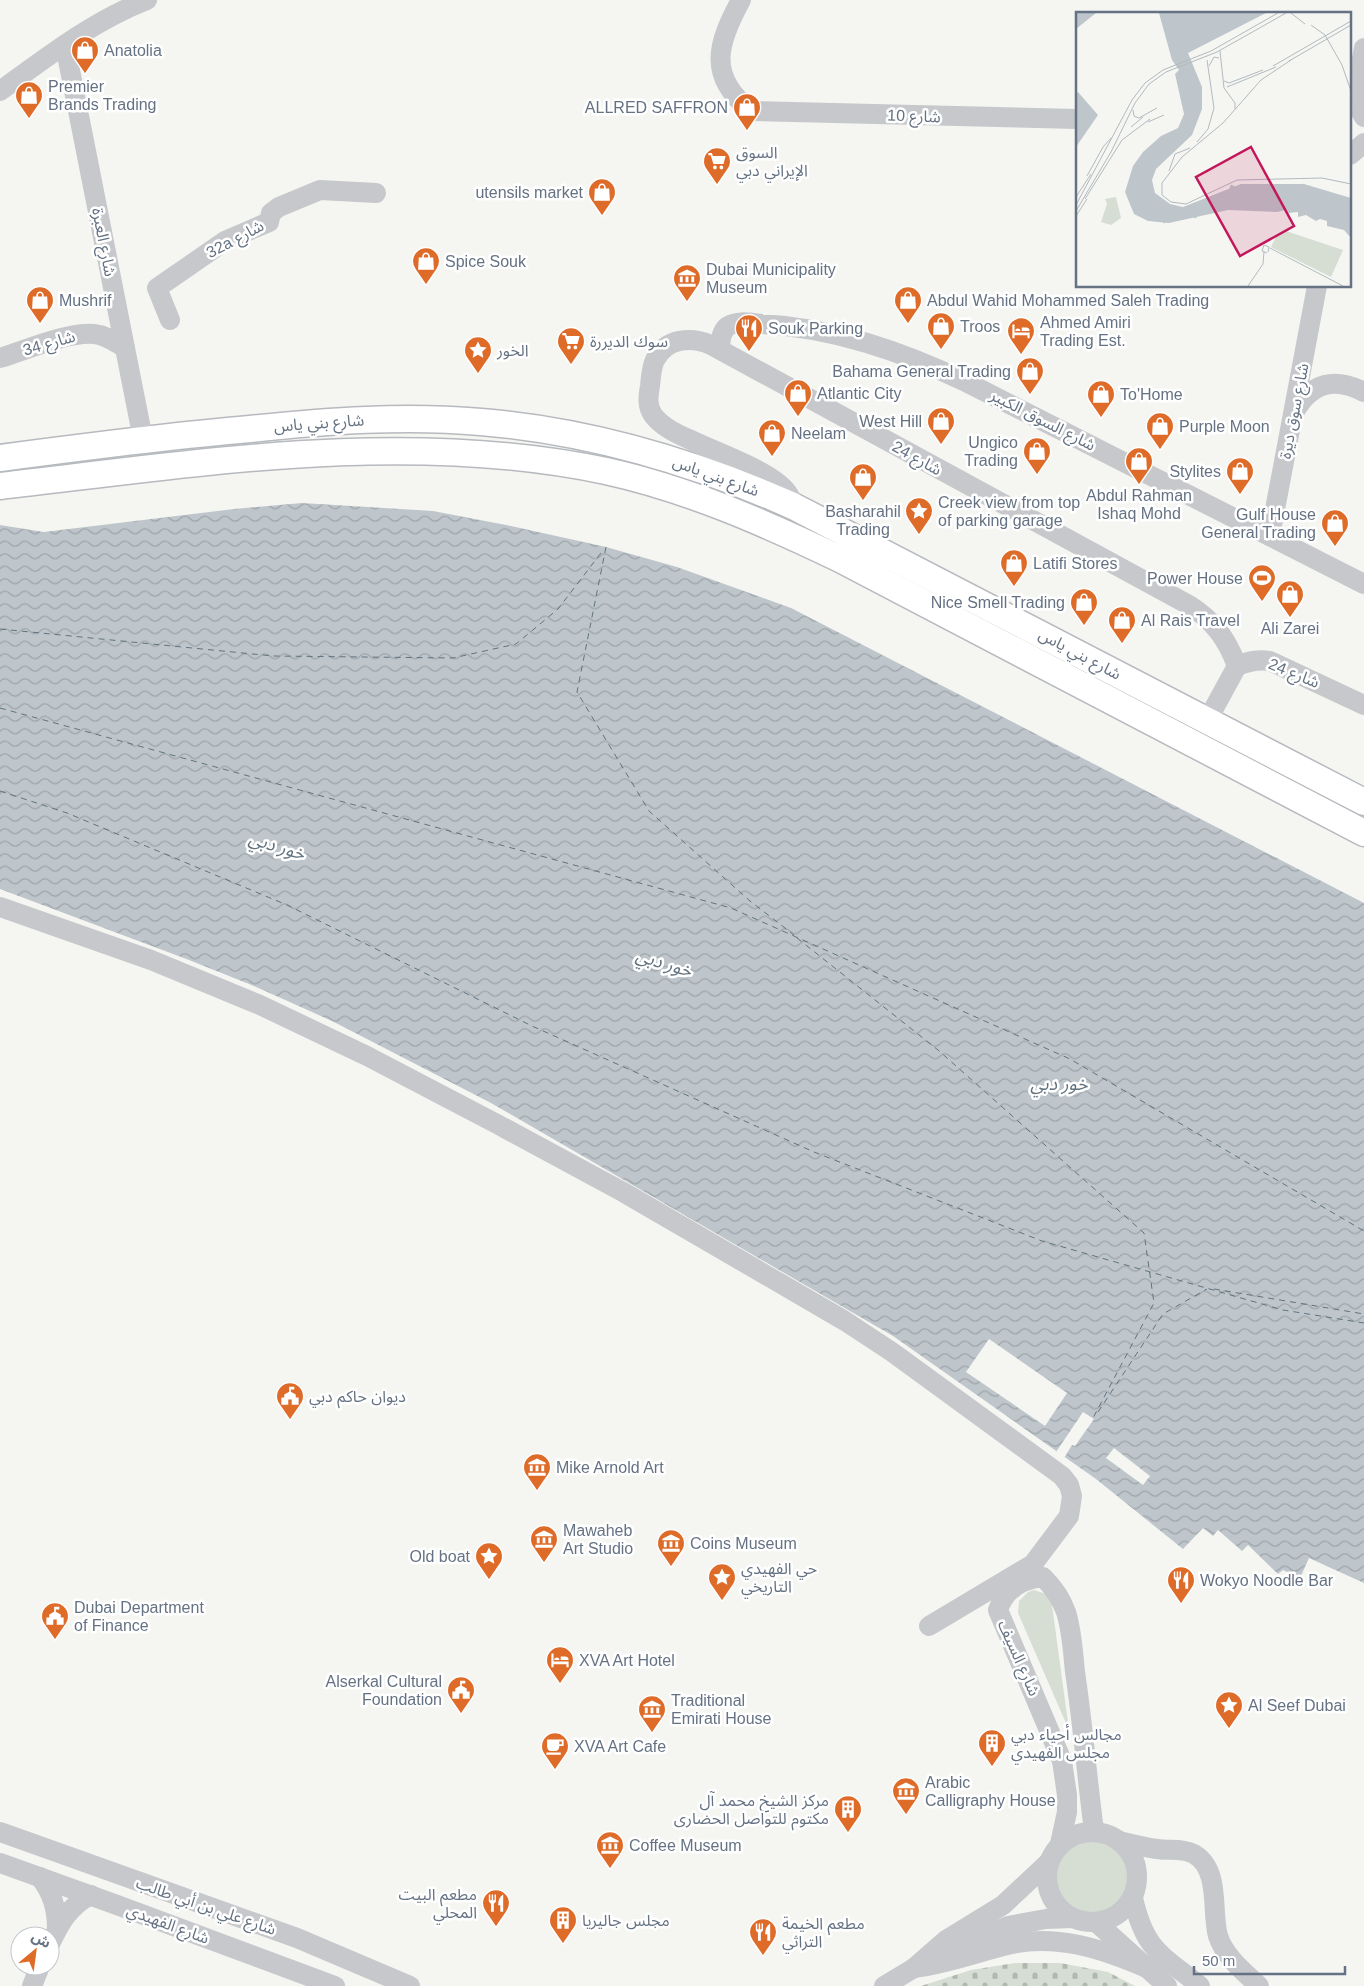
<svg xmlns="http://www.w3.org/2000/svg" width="1364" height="1986" font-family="Arial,'Noto Sans Arabic',sans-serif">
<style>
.grass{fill:#d6ddd3}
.cemetery{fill:url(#cemetery-stones)}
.water{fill:url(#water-waves)}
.pier{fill:#f5f6f2}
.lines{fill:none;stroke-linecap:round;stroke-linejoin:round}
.ferry{stroke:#61737f;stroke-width:1;stroke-dasharray:6 5;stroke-linecap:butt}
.major-casing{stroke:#b6b9be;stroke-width:29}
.minor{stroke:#c6c8cc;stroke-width:20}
.major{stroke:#fff;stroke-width:26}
.labels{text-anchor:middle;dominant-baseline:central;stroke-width:5;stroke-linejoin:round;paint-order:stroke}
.poi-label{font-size:16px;fill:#657283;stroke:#fff;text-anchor:start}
.street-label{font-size:16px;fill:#657283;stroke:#fff}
.water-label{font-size:18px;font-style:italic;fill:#61737f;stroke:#fff}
.inset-river{fill:none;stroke:#bec6cb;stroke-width:2.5}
.inset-road{fill:none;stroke:#b2b9bf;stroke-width:1}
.view{fill:#c2185b;fill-opacity:0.15;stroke:#c2185b;stroke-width:2.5}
.inset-edge{fill:none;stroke:#657283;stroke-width:2.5}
</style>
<defs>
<pattern id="cemetery-stones" width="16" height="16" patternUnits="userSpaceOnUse" patternTransform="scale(1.25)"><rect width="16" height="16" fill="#d6ddd3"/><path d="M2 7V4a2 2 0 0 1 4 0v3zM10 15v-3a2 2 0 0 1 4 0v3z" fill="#b1b8b1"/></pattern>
<pattern id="water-waves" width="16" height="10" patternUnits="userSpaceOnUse" patternTransform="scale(1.25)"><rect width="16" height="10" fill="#bec6cb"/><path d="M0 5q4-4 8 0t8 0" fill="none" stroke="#9ea5aa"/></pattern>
</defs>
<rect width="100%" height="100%" fill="#f5f6f2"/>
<g class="grass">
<path d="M1034,1590L1046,1594L1052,1605L1069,1730L1018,1613L1019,1601L1028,1592Z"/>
<circle cx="1092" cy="1877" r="39"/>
</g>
<path class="cemetery" d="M1015,1963H1060L1108,1972L1135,1986H921L971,1970Z"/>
<path class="water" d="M302,503L433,511L511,526L606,547L677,567L791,608L1364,903V1583L1309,1558L1300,1578L1283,1570L1278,1574L1248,1545L1242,1551L1218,1530L1213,1536L1203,1528L1183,1549L1096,1479L893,1336L491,1103L332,1021L254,986L189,960L0,889V525L44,532L234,509Z"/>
<g class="pier">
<path d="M989,1339L1067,1393L1045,1426L966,1372Z"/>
<path d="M1083,1412L1094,1419L1075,1446L1072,1445L1064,1458L1056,1452Z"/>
<path d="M1114,1448L1150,1476L1143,1485L1106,1458Z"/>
</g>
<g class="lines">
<g class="ferry">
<path d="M606,547L577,692L649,811L750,901L794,935"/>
<path d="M0,629L273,656L453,658L516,644L558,609L604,549"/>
<path d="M0,708L731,908L1070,1059L1364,1231"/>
<path d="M0,791L67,813L287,905L532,1026L814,1152L1042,1241L1283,1310L1364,1323"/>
<path d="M797,938L938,1050L1144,1233L1154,1303L1093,1418"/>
<path d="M1214,1289L1364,1314"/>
<path d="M1098,1412L1163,1314L1207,1289"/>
</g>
<g class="major-casing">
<g id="major">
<path d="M0,458C83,447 166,436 250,429C327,421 404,415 481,422C590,431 694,462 793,506L1364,802"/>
<path d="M0,486C201,463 405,429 606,471C688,489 765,523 840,559L1364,833"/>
</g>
</g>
<g class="minor">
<path d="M741,0C717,44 707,76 751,111L1078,119"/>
<path d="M65,45L143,439"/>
<path d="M1356,90L1360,110L1364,117"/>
<path d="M0,91C47,57 93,21 147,0"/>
<path d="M1350,100L1356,90L1364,48"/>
<path d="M1350,155L1364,143"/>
<path d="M170,320L157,288L225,241L269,222L271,213L279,207L320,190L376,193"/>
<path d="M720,350C720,341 721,331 728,326C738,320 751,323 762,324C834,328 901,351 966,382L1364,584"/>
<path d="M0,358C26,350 67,332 94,334C106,335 115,342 125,348"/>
<path d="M1295,411C1312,382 1335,377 1364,392"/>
<path d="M793,506C792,501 790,496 787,492C772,471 715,452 691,440C677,434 662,427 653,415C647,406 648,397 650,386C651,378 651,368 655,360C666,338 691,336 711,345L1189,605C1214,621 1227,639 1237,666"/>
<path d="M1270,536L1317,286"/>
<path d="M1237,666C1249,661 1258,659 1270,661L1364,705"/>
<path d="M1207,721L1237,666"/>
<path d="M0,907L151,960L260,1005L367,1056L497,1124L623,1192L845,1321L892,1352L1062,1476L1069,1485L1072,1496L1069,1516L1033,1564L929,1626"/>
<circle cx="1092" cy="1877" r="45"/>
<path d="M0,1832L297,1938L410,1986"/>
<path d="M1119,1841C1132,1844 1144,1847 1157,1849C1169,1851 1183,1848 1194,1854C1221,1870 1211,1911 1218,1936C1225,1957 1243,1971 1259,1986"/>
<path d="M1060,1844L1067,1812V1795L1062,1761L998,1610C1005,1589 1022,1579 1043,1577C1053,1587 1061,1598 1066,1612C1072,1631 1073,1652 1075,1672C1083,1725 1087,1778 1094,1831"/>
<path d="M0,1863L117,1905L335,1986"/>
<path d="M40,1877C52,1893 57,1908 57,1929"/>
<path d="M1133,1898C1145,1951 1161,1954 1200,1986"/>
<path d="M1097,1923L1167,1986"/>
<path d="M50,1944C60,1923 69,1906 91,1895"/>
<path d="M956,1951L1008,1926L1046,1919L1072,1918"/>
<path d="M914,1968C945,1964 973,1954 1003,1946C1054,1932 1103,1949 1149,1969"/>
<path d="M914,1968L946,1940L1003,1905L1049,1862"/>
<path d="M32,1986L40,1966"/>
<path d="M884,1986L914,1968L926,1963"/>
</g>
<use href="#major" class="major"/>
</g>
<defs>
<g id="shop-pin" transform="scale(1.4375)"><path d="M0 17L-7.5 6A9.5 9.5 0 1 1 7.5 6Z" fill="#df6b29" stroke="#fff"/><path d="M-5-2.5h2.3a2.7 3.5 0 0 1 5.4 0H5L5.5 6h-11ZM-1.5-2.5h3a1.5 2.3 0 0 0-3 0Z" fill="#fff"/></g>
<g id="supermarket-pin" transform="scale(1.4375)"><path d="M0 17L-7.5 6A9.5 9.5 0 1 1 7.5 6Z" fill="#df6b29" stroke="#fff"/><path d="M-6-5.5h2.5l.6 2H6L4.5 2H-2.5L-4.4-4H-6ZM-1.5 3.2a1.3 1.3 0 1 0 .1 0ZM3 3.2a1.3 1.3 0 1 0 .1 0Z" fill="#fff"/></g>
<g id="museum-pin" transform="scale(1.4375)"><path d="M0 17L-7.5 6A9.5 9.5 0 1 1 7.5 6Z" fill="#df6b29" stroke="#fff"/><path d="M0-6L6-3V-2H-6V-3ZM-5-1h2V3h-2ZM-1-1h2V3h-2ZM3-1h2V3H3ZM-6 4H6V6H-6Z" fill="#fff"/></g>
<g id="restaurant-pin" transform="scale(1.4375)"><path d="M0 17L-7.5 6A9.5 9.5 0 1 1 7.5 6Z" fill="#df6b29" stroke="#fff"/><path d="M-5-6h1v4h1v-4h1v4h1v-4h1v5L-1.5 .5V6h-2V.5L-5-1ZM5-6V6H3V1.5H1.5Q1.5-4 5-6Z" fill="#fff"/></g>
<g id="hotel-pin" transform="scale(1.4375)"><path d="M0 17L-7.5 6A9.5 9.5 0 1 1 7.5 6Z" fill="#df6b29" stroke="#fff"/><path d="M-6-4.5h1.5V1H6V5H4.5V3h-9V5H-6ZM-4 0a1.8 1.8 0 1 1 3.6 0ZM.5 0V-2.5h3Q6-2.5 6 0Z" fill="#fff"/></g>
<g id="sight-pin" transform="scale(1.4375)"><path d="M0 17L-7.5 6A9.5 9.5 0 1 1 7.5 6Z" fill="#df6b29" stroke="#fff"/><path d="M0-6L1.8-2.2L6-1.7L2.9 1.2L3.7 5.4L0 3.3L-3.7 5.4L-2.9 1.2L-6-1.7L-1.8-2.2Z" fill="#fff"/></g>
<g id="stadium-pin" transform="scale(1.4375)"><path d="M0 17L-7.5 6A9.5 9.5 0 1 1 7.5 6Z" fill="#df6b29" stroke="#fff"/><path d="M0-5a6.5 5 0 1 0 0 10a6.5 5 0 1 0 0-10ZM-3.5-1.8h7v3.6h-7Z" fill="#fff"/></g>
<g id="civic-pin" transform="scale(1.4375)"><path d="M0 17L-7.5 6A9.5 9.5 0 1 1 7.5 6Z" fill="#df6b29" stroke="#fff"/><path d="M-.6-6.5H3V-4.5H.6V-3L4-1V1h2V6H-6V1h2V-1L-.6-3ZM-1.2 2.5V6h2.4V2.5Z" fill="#fff"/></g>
<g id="building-pin" transform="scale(1.4375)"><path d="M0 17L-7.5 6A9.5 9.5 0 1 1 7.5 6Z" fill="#df6b29" stroke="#fff"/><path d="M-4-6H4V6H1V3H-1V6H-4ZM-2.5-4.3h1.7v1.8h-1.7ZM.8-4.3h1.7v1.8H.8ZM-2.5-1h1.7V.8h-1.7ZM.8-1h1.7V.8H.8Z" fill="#fff"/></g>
<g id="cafe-pin" transform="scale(1.4375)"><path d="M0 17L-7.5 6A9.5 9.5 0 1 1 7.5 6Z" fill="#df6b29" stroke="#fff"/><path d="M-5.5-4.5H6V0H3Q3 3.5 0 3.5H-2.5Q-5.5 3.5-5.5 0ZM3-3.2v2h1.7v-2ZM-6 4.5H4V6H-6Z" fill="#fff"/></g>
</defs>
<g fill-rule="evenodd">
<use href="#shop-pin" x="85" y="50"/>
<use href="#shop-pin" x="29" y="95"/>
<use href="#shop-pin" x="747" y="107"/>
<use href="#supermarket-pin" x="717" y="161"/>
<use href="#shop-pin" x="602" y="192"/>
<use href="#shop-pin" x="426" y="261"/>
<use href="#museum-pin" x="687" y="278"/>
<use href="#shop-pin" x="40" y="300"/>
<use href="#shop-pin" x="908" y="300"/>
<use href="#shop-pin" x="941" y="326"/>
<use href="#restaurant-pin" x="749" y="328"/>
<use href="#hotel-pin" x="1021" y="331"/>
<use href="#supermarket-pin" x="571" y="341"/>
<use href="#sight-pin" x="478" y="350"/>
<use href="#shop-pin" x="1030" y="371"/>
<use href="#shop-pin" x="798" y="393"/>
<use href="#shop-pin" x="1101" y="394"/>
<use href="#shop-pin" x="941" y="421"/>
<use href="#shop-pin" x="1160" y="426"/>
<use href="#shop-pin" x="772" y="433"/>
<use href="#shop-pin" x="1037" y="451"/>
<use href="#shop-pin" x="1139" y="461"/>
<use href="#shop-pin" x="1240" y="471"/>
<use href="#shop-pin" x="863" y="477"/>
<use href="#sight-pin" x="919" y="511"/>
<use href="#shop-pin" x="1335" y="523"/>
<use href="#shop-pin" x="1014" y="563"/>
<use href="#stadium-pin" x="1262" y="578"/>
<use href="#shop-pin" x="1290" y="594"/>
<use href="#shop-pin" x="1084" y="602"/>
<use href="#shop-pin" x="1122" y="620"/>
<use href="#civic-pin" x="290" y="1396"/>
<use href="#museum-pin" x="537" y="1467"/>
<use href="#museum-pin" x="544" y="1539"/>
<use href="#museum-pin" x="671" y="1543"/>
<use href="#sight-pin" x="489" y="1556"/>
<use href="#sight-pin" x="722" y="1577"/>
<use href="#restaurant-pin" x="1181" y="1580"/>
<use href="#civic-pin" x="55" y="1616"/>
<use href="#hotel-pin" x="560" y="1660"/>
<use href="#civic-pin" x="461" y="1690"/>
<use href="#sight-pin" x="1229" y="1705"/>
<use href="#museum-pin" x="652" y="1709"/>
<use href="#building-pin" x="992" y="1743"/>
<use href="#cafe-pin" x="555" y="1746"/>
<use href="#museum-pin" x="906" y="1791"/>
<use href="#building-pin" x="848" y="1809"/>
<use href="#museum-pin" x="610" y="1845"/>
<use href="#restaurant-pin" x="496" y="1903"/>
<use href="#building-pin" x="563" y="1920"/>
<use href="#restaurant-pin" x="763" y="1932"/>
</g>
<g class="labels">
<g class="poi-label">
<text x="104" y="50">Anatolia</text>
<text x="48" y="86">Premier<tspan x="48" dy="18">Brands Trading</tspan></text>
<text x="728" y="107" text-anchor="end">ALLRED SAFFRON</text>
<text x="736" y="152">السوق<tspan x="736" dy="18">الإيراني دبي</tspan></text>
<text x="583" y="192" text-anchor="end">utensils market</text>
<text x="445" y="261">Spice Souk</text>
<text x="706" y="269">Dubai Municipality<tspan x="706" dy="18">Museum</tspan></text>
<text x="59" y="300">Mushrif</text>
<text x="927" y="300">Abdul Wahid Mohammed Saleh Trading</text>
<text x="1040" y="322">Ahmed Amiri<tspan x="1040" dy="18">Trading Est.</tspan></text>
<text x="960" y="326">Troos</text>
<text x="768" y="328">Souk Parking</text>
<text x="590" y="341">سوك الديررة</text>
<text x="497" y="350">الخور</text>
<text x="1011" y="371" text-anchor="end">Bahama General Trading</text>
<text x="817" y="393">Atlantic City</text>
<text x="1120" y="394">To'Home</text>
<text x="922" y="421" text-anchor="end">West Hill</text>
<text x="1179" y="426">Purple Moon</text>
<text x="791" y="433">Neelam</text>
<text x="1018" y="442" text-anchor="end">Ungico<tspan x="1018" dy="18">Trading</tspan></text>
<text x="1221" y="471" text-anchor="end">Stylites</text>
<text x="1139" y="495" text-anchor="middle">Abdul Rahman<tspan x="1139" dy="18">Ishaq Mohd</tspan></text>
<text x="938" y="502">Creek view from top<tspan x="938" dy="18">of parking garage</tspan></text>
<text x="863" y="511" text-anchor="middle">Basharahil<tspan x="863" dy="18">Trading</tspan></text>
<text x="1316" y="514" text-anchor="end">Gulf House<tspan x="1316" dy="18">General Trading</tspan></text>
<text x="1033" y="563">Latifi Stores</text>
<text x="1243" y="578" text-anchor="end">Power House</text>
<text x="1065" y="602" text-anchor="end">Nice Smell Trading</text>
<text x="1141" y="620">Al Rais Travel</text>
<text x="1290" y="628" text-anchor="middle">Ali Zarei</text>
<text x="309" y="1396">ديوان حاكم دبي</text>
<text x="556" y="1467">Mike Arnold Art</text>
<text x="563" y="1530">Mawaheb<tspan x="563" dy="18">Art Studio</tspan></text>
<text x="690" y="1543">Coins Museum</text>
<text x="470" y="1556" text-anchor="end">Old boat</text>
<text x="741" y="1568">حي الفهيدي<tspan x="741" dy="18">التاريخي</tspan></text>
<text x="1200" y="1580">Wokyo Noodle Bar</text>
<text x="74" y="1607">Dubai Department<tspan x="74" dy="18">of Finance</tspan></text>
<text x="579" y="1660">XVA Art Hotel</text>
<text x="442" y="1681" text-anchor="end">Alserkal Cultural<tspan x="442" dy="18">Foundation</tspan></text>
<text x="671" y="1700">Traditional<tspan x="671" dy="18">Emirati House</tspan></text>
<text x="1248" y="1705">Al Seef Dubai</text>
<text x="1011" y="1734">مجالس أحياء دبي<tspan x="1011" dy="18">مجلس الفهيدي</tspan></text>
<text x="574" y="1746">XVA Art Cafe</text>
<text x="925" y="1782">Arabic<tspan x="925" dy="18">Calligraphy House</tspan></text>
<text x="829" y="1800" text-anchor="end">مركز الشيخ محمد آل<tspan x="829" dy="18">مكتوم للتواصل الحضارى</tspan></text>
<text x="629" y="1845">Coffee Museum</text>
<text x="477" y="1894" text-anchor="end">مطعم البيت<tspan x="477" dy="18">المحلي</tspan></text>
<text x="582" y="1920">مجلس جاليريا</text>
<text x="782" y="1923">مطعم الخيمة<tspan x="782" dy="18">التراثي</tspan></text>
</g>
<g class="street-label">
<text transform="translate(914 116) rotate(2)">شارع 10</text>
<text transform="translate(235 239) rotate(-28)">32a شارع</text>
<text transform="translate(104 242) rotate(79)">شارع العبرة</text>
<text transform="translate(49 343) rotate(-16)">شارع 34</text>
<text transform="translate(1294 411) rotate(-79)">شارع سوق ديرة</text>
<text transform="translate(1043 420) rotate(27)">شارع السوق الكبير</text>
<text transform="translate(319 423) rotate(-4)">شارع بني ياس</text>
<text transform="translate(917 458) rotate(29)">شارع 24</text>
<text transform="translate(716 476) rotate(20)">شارع بني ياس</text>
<text transform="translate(1080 654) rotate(28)">شارع بني ياس</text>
<text transform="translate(1294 673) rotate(22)">شارع 24</text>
<text transform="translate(1019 1658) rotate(66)">شارع السيف</text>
<text transform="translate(206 1906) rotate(19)">شارع علي بن أبي طالب</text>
<text transform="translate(168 1924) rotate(20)">شارع الفهيدي</text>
</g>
<g class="water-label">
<text transform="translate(277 846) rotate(17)">خور دبي</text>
<text transform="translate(664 963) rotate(17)">خور دبي</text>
<text x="1059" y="1084">خور دبي</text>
</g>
</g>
<g transform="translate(1076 12)">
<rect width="275" height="275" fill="#f5f6f2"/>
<path d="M210,219L267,238L255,265L195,235L201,223Z" fill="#d6ddd3"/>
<path d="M40,185L45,206L35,213L25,210L31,192L29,187Z" fill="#d6ddd3"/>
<path d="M0,1H20L0,17ZM83,1H190L112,41L126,75V97L116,123L80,157L76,168L79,181L94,192L107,195L165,172H228L275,186V226L268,218L251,214V209L244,207L240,209L230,203L222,205V200L212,201L209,198L201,200L152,198L93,211L72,209L58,202L49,180L57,154L67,140L85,124L102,116L108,102L99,62L103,58L96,48ZM2,80L22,103L0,135V82Z" fill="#bec6cb"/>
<path class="inset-river" d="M89,1L103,51M105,57L113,106L104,119L83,133L63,153L55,175L56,187L63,199L92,209L136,193L186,183L236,187L275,203M157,174L159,180L170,184M233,174L235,179L275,196M215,183L225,178L228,172M177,185L193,189L195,197M119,206L120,201L127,198L189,191L211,185M88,211L90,204L153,181L156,173"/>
<path class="inset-road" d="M215,1L229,12M235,13L249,23L266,53L275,79M144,39L148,76L159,91V97M215,48L185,68L147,111L106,145L86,171V183L95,190L110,192L161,168L246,166L275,172M213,49L275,13M133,54L138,45L143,46M197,54L275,9M148,69L153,71L187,58M151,75L200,55M57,98L58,104L63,106L81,96M72,110L88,103M55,115L67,105M121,130L132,117L138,96L131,48M93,159L99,142L114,136M11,164L27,135L35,126M0,185L15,162M9,187L46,128L74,107M0,193L56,88L69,71L87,58L135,39L202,1M0,199L35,140L59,91L73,72L90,60L141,40L210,1M0,204L11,187M194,236L267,274M191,241L186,239L188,233L193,235L192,240M172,274L187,252L188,240"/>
<path class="view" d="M175,135L218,214L164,244L120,165Z"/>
<rect width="275" height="275" class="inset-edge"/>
</g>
<g transform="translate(35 1951) rotate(29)"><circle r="24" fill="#ffffff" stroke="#c1c7cd"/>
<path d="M0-4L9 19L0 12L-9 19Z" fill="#df6b29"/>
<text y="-8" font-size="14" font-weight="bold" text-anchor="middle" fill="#657283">ش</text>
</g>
<path d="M1194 1966v8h151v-8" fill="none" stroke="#657283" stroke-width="2.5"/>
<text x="1202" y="1966" font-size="15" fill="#657283" stroke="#ffffff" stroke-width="4" paint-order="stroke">50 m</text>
</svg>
